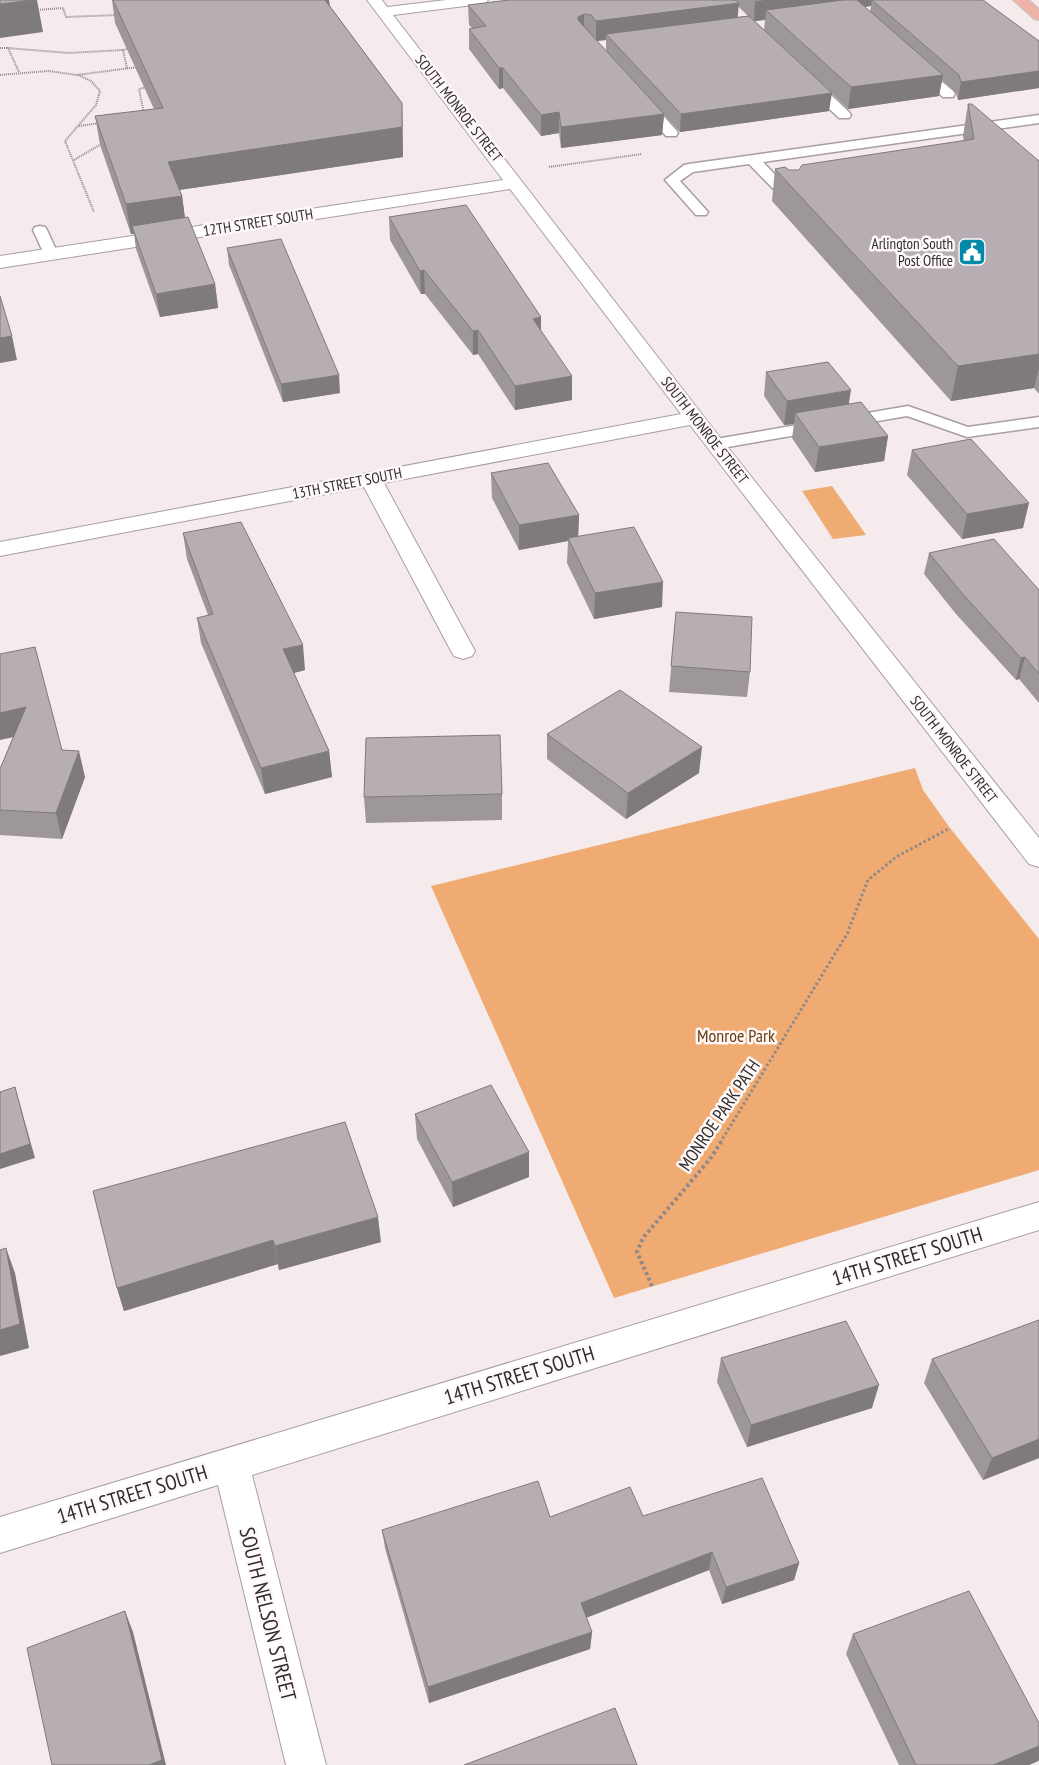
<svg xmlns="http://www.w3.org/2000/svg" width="1039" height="1765" font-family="'PT Sans Narrow',sans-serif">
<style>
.green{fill:#efab72}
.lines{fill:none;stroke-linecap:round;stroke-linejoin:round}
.lane-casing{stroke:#a89ea0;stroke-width:3}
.street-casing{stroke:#a89ea0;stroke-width:2}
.primary-casing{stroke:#c9c8c8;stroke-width:2}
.path-far2{stroke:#908889;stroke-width:2;stroke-dasharray:1 1;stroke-linecap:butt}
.path-far1{stroke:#908889;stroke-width:3;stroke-dasharray:2.5 2.5;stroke-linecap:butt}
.path{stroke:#908889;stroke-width:4;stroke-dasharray:3 3;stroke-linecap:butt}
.lane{fill:#fff;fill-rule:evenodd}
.street{fill:#fff;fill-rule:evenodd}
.primary{fill:#edb3a9;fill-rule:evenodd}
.wall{fill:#9d969a;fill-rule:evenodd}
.shaded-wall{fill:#7f7a7d}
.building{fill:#b6aeb3;stroke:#7f7a7d}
.labels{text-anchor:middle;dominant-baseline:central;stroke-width:5;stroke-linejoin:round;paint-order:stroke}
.far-street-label{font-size:15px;fill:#312c2d;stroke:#fff8f9}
.far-poi-label{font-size:15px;fill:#312c2d;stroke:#fff8f9;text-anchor:end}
.park-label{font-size:18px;fill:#693b0a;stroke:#fff8f9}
.street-label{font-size:18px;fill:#312c2d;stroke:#fff8f9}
.near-street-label{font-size:21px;fill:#312c2d;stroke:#fff8f9}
</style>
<rect width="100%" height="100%" fill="#f5eaec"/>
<g class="green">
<path d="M832,486L866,535L833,539L802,491Z"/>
<path d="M915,768L923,790L950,828L1039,939V1170L614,1298L431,886Z"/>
</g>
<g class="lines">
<g class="lane-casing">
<g id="lane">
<path d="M917,63L921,64L953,91L955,94L953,97H943L913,70L911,67L913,64Z"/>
<path d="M808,77L813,78L849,112L851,115L849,118H839L803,84L802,81L803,78Z"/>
<path d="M642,97L647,98L676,130L678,133L676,136H666L637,104L635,101Z"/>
<path d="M1039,115V123L763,162L797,198L795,201H785L749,164L693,172L680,181L708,212L706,215H696L665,180L684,165L689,164Z"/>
<path d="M40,226L45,227L47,230L58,254L56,257H46L44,254L33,230L35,227Z"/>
<path d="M908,406L968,427L1039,417V427L967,437L907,416L716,449L710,448L707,444L710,440L716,439Z"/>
</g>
</g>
<g class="street-casing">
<g id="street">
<path d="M367,0H382L387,7L446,0H488L486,3L481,4L393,15L718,435L1039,838V867L1029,864L690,425L384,483L475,651L472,656L463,659L454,656L451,651L364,487L0,556V542L681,414L510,189L0,268V256L503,180Z"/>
<path d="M1039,1202V1230L252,1475L326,1765H286L218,1485L0,1553V1517Z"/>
</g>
</g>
<g class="primary-casing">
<path id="primary" d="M1013,0H1029L1039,9V20L1034,19Z"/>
</g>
<g class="path-far2">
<path d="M36,10L63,8L66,17L117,15"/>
<path d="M0,48H8"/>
<path d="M127,68L123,50L131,48"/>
<path d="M19,72L8,48L68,53L123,50"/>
<path d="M0,75L48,71L77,75L138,67"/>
<path d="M78,75L91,81L100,91L96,105L65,141L94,212"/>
<path d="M144,114L139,89L147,87"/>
<path d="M79,126L100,123"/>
<path d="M74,160L103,143"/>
<path d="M549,167L642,154"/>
</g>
<path class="path-far1" d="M720,1143L847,934L868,880L896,857L950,828"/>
<path class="path" d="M652,1286L637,1252L643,1238L710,1159L721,1142"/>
<use href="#lane" class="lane"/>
<use href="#street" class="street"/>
<use href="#primary" class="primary"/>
</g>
<g class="wall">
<path d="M112,0H329L330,6L402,103L403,157L179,190L182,196L185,218L215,284L218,308L160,317L136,249L134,234H131L100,145L95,116L154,109L115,23Z"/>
<path d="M509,0H984V1L1039,41V88L958,100L956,93L942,80L939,96L848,109L827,89L829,111L680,132L664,115L662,135L561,148L559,133L541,136L503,88L499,89L469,49V29L472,28L469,25L468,5ZM738,6L748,16L737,17ZM871,6L870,12L865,7ZM765,20L764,30L755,21ZM606,40V51L597,41Z"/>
<path d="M968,104L1039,161V394L1034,388L951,401L772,201L775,169L789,170H799L964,141L963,136Z"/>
<path d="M389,217L541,317V331L572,400L515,410L478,354L473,355L425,294H421L390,240Z"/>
<path d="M227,248L340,393L283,402L229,265Z"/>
<path d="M766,372L849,404L888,436L884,461L815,472L792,438L794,424L784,425L764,396Z"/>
<path d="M912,450L1023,528L962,539L907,475Z"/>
<path d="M491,473L579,515L578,536L662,607L594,619L567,563L568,541L519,550L492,498Z"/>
<path d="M183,533L305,670L294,673L329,751L332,777L265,794L201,643L197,618L208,615L187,559Z"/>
<path d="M929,553L1039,590V703L1019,679L1016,680L956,614L924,574Z"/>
<path d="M676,612L750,672L747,697L669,692Z"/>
<path d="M0,654L62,750L85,777L62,839L0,835V769L13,737Z"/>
<path d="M547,734L699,773L626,819L547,759Z"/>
<path d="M502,794V820L366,823L364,797Z"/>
<path d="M415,1114L529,1177L453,1207L417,1139Z"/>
<path d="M93,1191L381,1242L279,1270L278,1264L124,1311L117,1288Z"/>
<path d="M1039,1320V1458L983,1480L924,1383L932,1359Z"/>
<path d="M721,1358L872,1408L747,1447L717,1382Z"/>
<path d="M643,1516L799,1563L794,1580L722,1604L709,1570L586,1618L592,1632L590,1649L429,1703L385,1548L382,1530L550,1517Z"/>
<path d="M853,1634L1039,1723V1760L1038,1761L1029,1765H899L846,1654Z"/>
</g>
<g class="shaded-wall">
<path d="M33,0H37L43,32L0,38V4Z"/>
<path d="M323,0H329L331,22Z"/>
<path d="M766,0H918H872L871,6L776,18L766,10L765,20L754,21L755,1Z"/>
<path d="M739,3L737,23L606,34V40L596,41V21Z"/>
<path d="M584,14V33L578,40V17Z"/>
<path d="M499,68H503V88L499,89Z"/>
<path d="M1039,71V88L958,100L961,82Z"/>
<path d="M943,75L939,96L848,109L851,87Z"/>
<path d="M832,93L829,111L680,132L681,114Z"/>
<path d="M402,103L403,157L172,191L168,162Z"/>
<path d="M559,112V133L541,136V115Z"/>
<path d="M664,114L662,135L561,148V127Z"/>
<path d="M182,196L186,226H132L134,234H131L126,204Z"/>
<path d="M424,270L425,294H421L420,271Z"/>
<path d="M215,284L218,308L160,317L156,294Z"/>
<path d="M541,317V341L533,319Z"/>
<path d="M478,330V354L473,355V331Z"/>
<path d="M12,336L17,360L0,363V338Z"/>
<path d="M1039,354V368L1034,388L951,401L958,366Z"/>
<path d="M339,375L340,393L283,402L281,384Z"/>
<path d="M572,376V400L515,410V386Z"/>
<path d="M851,390L847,415L795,413L794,424L784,425L787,401Z"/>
<path d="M888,436L884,461L815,472L819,447Z"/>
<path d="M1029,503L1023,528L962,539L967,514Z"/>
<path d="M579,515L578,540L568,538V541L519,550V525Z"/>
<path d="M663,582L662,607L594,619L595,593Z"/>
<path d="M303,645L305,670L286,675L283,649Z"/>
<path d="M1025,657L1019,679L1016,680L1021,658Z"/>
<path d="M26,707L32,733L0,740V713Z"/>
<path d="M702,747L699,773L626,819L628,793Z"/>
<path d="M79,751L85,777L62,839L56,813Z"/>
<path d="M329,751L332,777L265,794L261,768Z"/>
<path d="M15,1087L35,1158L0,1169V1154Z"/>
<path d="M529,1152V1177L453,1207L452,1182Z"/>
<path d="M378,1217L381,1242L279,1270L275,1246Z"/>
<path d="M273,1240L278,1264L124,1311L117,1288Z"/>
<path d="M6,1248L15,1273L29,1348L0,1356V1330Z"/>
<path d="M879,1385L872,1408L747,1447L751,1425Z"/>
<path d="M1039,1439V1458L983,1480L992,1458Z"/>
<path d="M712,1552L709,1570L580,1620L581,1603Z"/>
<path d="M799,1563L794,1580L722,1604L726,1587Z"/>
<path d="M125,1611L133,1632L166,1765H149Z"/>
<path d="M592,1632L590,1649L429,1703L428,1687Z"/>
<path d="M1039,1746V1760L1038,1761L1029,1765H993Z"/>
</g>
<g class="building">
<path d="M0,0H33L0,4Z"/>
<path d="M113,0H325L402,103V127L168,162L182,196L126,204L95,116L163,108Z"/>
<path d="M509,0H735L739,3L596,21L591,15L584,14L578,17V20L664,114L561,127L559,112L541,115L503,68H499L469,29L486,26L468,5Z"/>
<path d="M843,0H857L943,75L851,87L766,10Z"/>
<path d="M872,0H983L1039,41V71L961,82L959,75Z"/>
<path d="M749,16L832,93L681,114L606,34Z"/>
<path d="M968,104H972L1039,161V354L958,366L775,169L785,167L789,170H799L802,165L974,139Z"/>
<path d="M466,205L541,317L533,319L572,376L515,386L478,330L473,331L424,270L420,271L389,217Z"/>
<path d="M188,217L215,284L156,294L132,226Z"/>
<path d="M281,239L339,375L281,384L227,248Z"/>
<path d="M0,296L12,336L0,338Z"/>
<path d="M828,362L851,390L787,401L766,372Z"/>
<path d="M861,402L888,436L819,447L795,413Z"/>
<path d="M971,439L1029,503L967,514L912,450Z"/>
<path d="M548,463L579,515L519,525L491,473Z"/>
<path d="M241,522L303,645L283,649L329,751L261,768L197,618L213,614L183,533Z"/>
<path d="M634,527L663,582L595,593L568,538Z"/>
<path d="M994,539L1039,590V674L1025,657L1021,658L961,592L929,553Z"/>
<path d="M676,612L752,617L750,672L671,666Z"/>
<path d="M35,647L62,750L79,751L56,813L0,810V769L26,707L0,713V654Z"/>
<path d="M620,690L702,747L628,793L547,734Z"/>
<path d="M500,735L502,794L364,797L366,738Z"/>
<path d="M491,1085L529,1152L452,1182L415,1114Z"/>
<path d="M15,1087L30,1144L0,1154V1092Z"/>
<path d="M345,1122L378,1217L275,1246L273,1240L117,1288L93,1191Z"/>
<path d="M6,1248L20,1324L0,1330V1250Z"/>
<path d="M1039,1320V1439L992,1458L932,1359Z"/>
<path d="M846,1321L879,1385L751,1425L721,1358Z"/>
<path d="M762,1478L799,1563L726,1587L712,1552L581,1603L592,1632L428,1687L382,1530L538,1481L550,1517L630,1487L643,1516Z"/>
<path d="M969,1591L1039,1723V1746L993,1765H916L853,1634Z"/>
<path d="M125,1611L162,1760L149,1765H52L27,1648Z"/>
<path d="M615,1708L637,1765H464Z"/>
</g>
<defs>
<g id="civic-square" transform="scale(1.4375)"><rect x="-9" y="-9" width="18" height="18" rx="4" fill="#0089a9" stroke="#fff8f9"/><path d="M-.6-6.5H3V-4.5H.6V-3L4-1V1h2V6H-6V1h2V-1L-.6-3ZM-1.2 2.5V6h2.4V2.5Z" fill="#fff"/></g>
</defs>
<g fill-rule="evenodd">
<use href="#civic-square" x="972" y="252"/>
</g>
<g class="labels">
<g class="far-street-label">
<text transform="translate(459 108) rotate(52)">SOUTH MONROE STREET</text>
<text transform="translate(258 222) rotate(-9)">12TH STREET SOUTH</text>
<text transform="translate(705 430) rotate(52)">SOUTH MONROE STREET</text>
<text transform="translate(347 483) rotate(-11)">13TH STREET SOUTH</text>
<text transform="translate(954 749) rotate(52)">SOUTH MONROE STREET</text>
</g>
<g class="far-poi-label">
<text x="953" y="243">Arlington South<tspan x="953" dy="17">Post Office</tspan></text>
</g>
<g class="park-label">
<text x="736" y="1035">Monroe Park</text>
</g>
<g class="street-label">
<text transform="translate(719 1115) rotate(-56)">MONROE PARK PATH</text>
</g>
<g class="near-street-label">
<text transform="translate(907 1256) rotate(-17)">14TH STREET SOUTH</text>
<text transform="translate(519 1375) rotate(-17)">14TH STREET SOUTH</text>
<text transform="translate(132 1494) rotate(-17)">14TH STREET SOUTH</text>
<text transform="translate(268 1614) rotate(76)">SOUTH NELSON STREET</text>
</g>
</g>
</svg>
